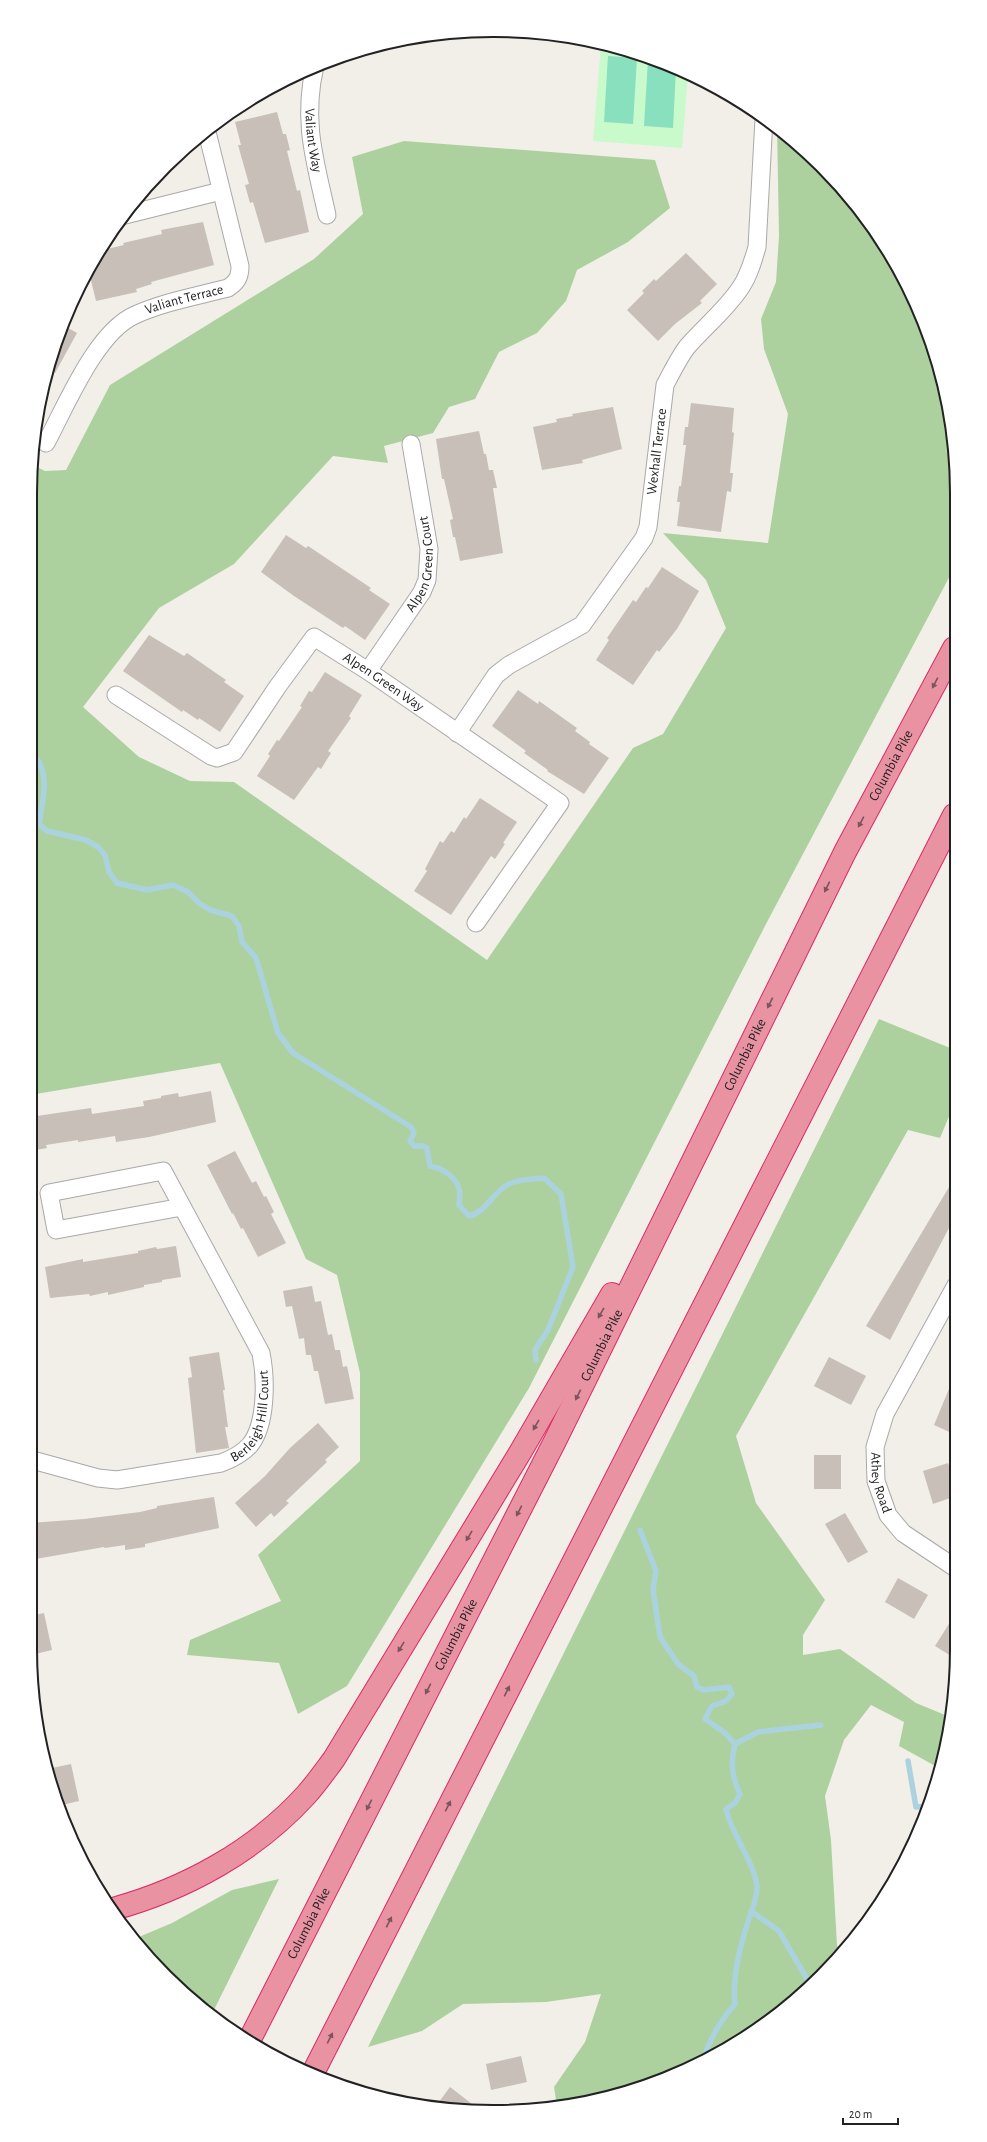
<svg xmlns="http://www.w3.org/2000/svg" width="987" height="2142" font-family="'Alegreya Sans',sans-serif">
<style>
.forest{fill:#add19e}
.park{fill:#c8facc}
.pitch{fill:#88e0be}
.lines{fill:none;stroke-linecap:round;stroke-linejoin:round}
.stream{stroke:#aad3df;stroke-width:5.5}
.building{fill:#c7bfb8}
.street-casing{stroke:#a9a9a9;stroke-width:19}
.highway-casing{stroke:#dc2a67;stroke-width:24}
.street{stroke:#fff;stroke-width:17}
.highway{stroke:#e892a2;stroke-width:22}
.oneway{fill:#7b545c}
.labels{text-anchor:middle;dominant-baseline:central;stroke-width:4;stroke-linejoin:round;paint-order:stroke}
.street-label{font-size:14px;fill:#222;stroke:#fff}
.rim{fill:none;stroke:#222;stroke-width:2}
</style>
<rect width="100%" height="100%" fill="#f2efe9"/>
<g class="forest">
<path d="M777,127L861,211L922,316L953,433V570L766,924L529,1388L347,1686L298,1714L279,1663L187,1655L190,1640L281,1601L258,1555L360,1461V1373L337,1275L306,1259L220,1063L30,1095V493L33,465L45,471L66,470L110,385L314,259L363,214L352,157L404,141L655,160L670,208L628,242L577,270L566,301L537,333L499,352L475,399L449,407L433,433L384,446L388,463L333,456L234,564L159,608L83,707L139,757L190,781L234,782L487,960L633,748L663,734L726,628L706,580L663,533L768,543L788,414L764,349L761,319L776,282L779,236Z"/>
<path d="M879,1019L955,1050V1102L940,1138L908,1130L736,1436L756,1503L825,1600L803,1635V1655L840,1649L916,1703L950,1717L948,1739L939,1768L899,1746L904,1722L871,1705L844,1740L825,1796L831,1840L837,1945L841,1955C819,1975 799,1997 776,2016C722,2061 627,2099 557,2106L554,2087L585,2042L601,1994L546,2002L463,2004L422,2031L368,2047Z"/>
<path d="M279,1879L211,2016L145,1954L134,1939L172,1923L232,1890Z"/>
</g>
<path class="park" d="M601,44L671,65L688,75L682,148L593,141Z"/>
<g class="pitch">
<path d="M608,56L637,58L633,124L604,122Z"/>
<path d="M648,60L676,69L673,128L644,126Z"/>
</g>
<g class="lines">
<g class="stream">
<path d="M30,751C52,771 43,798 39,824L47,831L86,840L98,847L105,855L109,872L117,883L147,890L173,885L188,892L199,903L210,910L232,916L239,926L242,942L256,958L278,1033L293,1053L411,1127L414,1133L410,1141L414,1146H423L427,1148L430,1166C441,1168 456,1176 459,1189C461,1194 459,1200 459,1205L469,1216C486,1212 492,1194 507,1185C517,1179 533,1179 544,1178L561,1194L573,1267L548,1330L535,1350L536,1360"/>
<path d="M640,1530L656,1571L653,1589L660,1637L678,1664L694,1676L697,1687L704,1690L729,1687L732,1694L726,1701L712,1706L705,1719L725,1733L735,1744C730,1763 732,1777 740,1794L735,1803L726,1809C732,1836 753,1859 757,1886C758,1898 750,1914 747,1925C739,1950 732,1978 735,2004C720,2021 710,2038 703,2060"/>
<path d="M735,1744L758,1732L821,1725"/>
<path d="M908,1761L916,1807L928,1806"/>
<path d="M751,1911L779,1931L810,1984"/>
</g>
</g>
<g class="building">
<path d="M277,112L283,134H286L290,150L287,151L297,191L300,190L309,232L265,243L253,202L250,203L245,185L249,184L238,145H241L235,122Z"/>
<path d="M203,222L214,265L151,282L152,284L136,289L137,292L96,301L89,272L98,254L107,252V249L124,245L123,243L162,234L161,230Z"/>
<path d="M686,253L717,284L700,301L702,303L675,324L658,341L627,310L644,293L642,291L654,279L656,281Z"/>
<path d="M63,325L77,333L55,373L49,370Z"/>
<path d="M691,403L734,408L732,432L734,433L730,473H733L731,492L727,491L721,532L677,526L680,502H677L679,486H681L686,445H683L685,427H688Z"/>
<path d="M613,407L622,449L582,460L583,463L542,470L533,427L557,422L556,419L573,416L572,414Z"/>
<path d="M479,431L484,454H486L489,470H493L497,488H493L503,553L460,561L455,537H453L450,520L453,519L444,479H442L436,439Z"/>
<path d="M286,535L306,548L308,546L371,588L369,590L390,604L365,640L345,626L343,628L294,596L261,572Z"/>
<path d="M662,567L699,591L677,629L659,652L657,650L633,685L596,660L609,640L607,638L633,600L636,602L646,587L648,588Z"/>
<path d="M149,635L184,656L187,653L226,680L224,682L244,696L220,732L199,718L198,720L183,710L182,712L123,671Z"/>
<path d="M325,672L362,695L349,716L351,718L328,751L331,753L321,769L318,767L294,800L257,776L270,756L268,754L277,740L279,741L302,707L300,706L309,691L312,692Z"/>
<path d="M518,690L538,704L539,701L577,728L575,731L590,742L589,744L609,758L584,794L547,771L548,770L524,753L526,751L492,726Z"/>
<path d="M480,798L517,822L503,843L505,844L495,859L491,856L451,915L414,891L427,871L425,869L440,841L443,843L451,831L454,833L464,817L466,819Z"/>
<path d="M211,1091L216,1122L149,1137L116,1142L115,1136L78,1142V1140L46,1145L47,1148L30,1151V1117L91,1108L92,1114L144,1106L143,1101L161,1098V1096L178,1093L179,1097Z"/>
<path d="M235,1151L252,1183L256,1181L264,1197L266,1196L274,1212L271,1214L286,1243L258,1257L243,1228L241,1229L233,1213L232,1214L207,1165Z"/>
<path d="M955,1177L956,1232L949,1228L890,1340L866,1326Z"/>
<path d="M176,1246L181,1277L162,1280V1282L144,1285V1287L108,1295V1292L90,1296L89,1294L50,1298L45,1267L83,1259V1262L138,1253V1251L156,1247L157,1249Z"/>
<path d="M312,1286L315,1302L321,1301L328,1335L332,1334L335,1350H340L343,1367L347,1366L354,1399L325,1404L318,1371H314L311,1355H306L304,1338L299,1339L292,1306L286,1307L283,1291Z"/>
<path d="M219,1352L225,1390H223L228,1427H225L229,1448L196,1453L188,1378L192,1377L189,1357Z"/>
<path d="M829,1357L866,1376L851,1405L814,1386Z"/>
<path d="M956,1372V1435L934,1425Z"/>
<path d="M318,1423L339,1447L325,1460L327,1462L286,1501L289,1503L274,1517L271,1513L256,1527L235,1503L265,1476L290,1448Z"/>
<rect x="814" y="1455" width="27" height="34"/>
<path d="M948,1463L956,1487V1496L933,1504L923,1471Z"/>
<path d="M214,1497L219,1528L145,1544V1547L125,1550V1545L105,1548L104,1547L30,1560V1523L84,1519L140,1512L157,1508V1506Z"/>
<path d="M845,1513L868,1552L848,1563L825,1524Z"/>
<path d="M898,1578L928,1595L914,1619L885,1602Z"/>
<path d="M957,1611V1649L956,1659L935,1646Z"/>
<path d="M44,1613L52,1650L31,1655L30,1616Z"/>
<path d="M71,1764L79,1801L58,1806L47,1769Z"/>
<path d="M521,2056L527,2082L491,2090L486,2064Z"/>
<path d="M450,2087L481,2111L436,2106Z"/>
</g>
<g class="lines">
<g class="street-casing">
<g id="street">
<path id="s1" d="M315,66C302,121 315,161 327,215"/>
<path d="M125,215L221,191"/>
<path id="s2" d="M46,443C66,406 96,332 135,315C164,302 197,296 228,288C237,282 240,277 240,266L207,132"/>
<path id="s3" d="M368,671L422,592L427,580L429,549L411,444"/>
<path id="s4" d="M116,695L211,756L217,758L234,752L278,686L314,637L368,671L560,803L476,923"/>
<path id="s5" d="M457,733L496,675L509,665L582,625L644,538L648,527L665,385C672,372 678,359 687,347C704,327 726,310 741,287C749,275 753,261 757,247L764,119"/>
<path id="s6" d="M956,1285L885,1414L875,1447L876,1481L888,1515L903,1533L957,1569"/>
<path id="s7" d="M30,1464L36,1461L98,1478L117,1480L221,1463C232,1459 242,1454 250,1445C267,1424 266,1378 261,1353L163,1171L49,1193L56,1230L182,1207"/>
</g>
</g>
<g class="highway-casing">
<g id="highway">
<path d="M113,1909C186,1889 255,1851 306,1795C316,1784 325,1771 334,1759L521,1451L612,1294"/>
<path id="s8" d="M249,2041L555,1441L845,852L954,648"/>
<path d="M313,2073L954,815"/>
</g>
</g>
<use href="#street" class="street"/>
<use href="#highway" class="highway"/>
</g>
<defs><path id="oneway-solid" d="M-6-.8H1V-3.2L6.5 0L1 3.2V.8H-6Z"/></defs>
<g class="oneway">
<use href="#oneway-solid" transform="translate(935 683) rotate(118)"/>
<use href="#oneway-solid" transform="translate(861 822) rotate(118)"/>
<use href="#oneway-solid" transform="translate(827 887) rotate(116)"/>
<use href="#oneway-solid" transform="translate(770 1003) rotate(116)"/>
<use href="#oneway-solid" transform="translate(601 1313) rotate(120)"/>
<use href="#oneway-solid" transform="translate(578 1395) rotate(116)"/>
<use href="#oneway-solid" transform="translate(536 1425) rotate(120)"/>
<use href="#oneway-solid" transform="translate(519 1511) rotate(117)"/>
<use href="#oneway-solid" transform="translate(469 1536) rotate(121)"/>
<use href="#oneway-solid" transform="translate(401 1647) rotate(121)"/>
<use href="#oneway-solid" transform="translate(428 1689) rotate(117)"/>
<use href="#oneway-solid" transform="translate(507 1691) rotate(-63)"/>
<use href="#oneway-solid" transform="translate(369 1805) rotate(117)"/>
<use href="#oneway-solid" transform="translate(448 1806) rotate(-63)"/>
<use href="#oneway-solid" transform="translate(389 1922) rotate(-63)"/>
<use href="#oneway-solid" transform="translate(330 2038) rotate(-63)"/>
</g>
<g class="labels">
<g class="street-label">
<text stroke="none"><textPath href="#s1" startOffset="75">Valiant Way</textPath></text>
<text stroke="none"><textPath href="#s2" startOffset="210">Valiant Terrace</textPath></text>
<text stroke="none"><textPath href="#s5" startOffset="364">Wexhall Terrace</textPath></text>
<text stroke="none"><textPath href="#s3" startOffset="123">Alpen Green Court</textPath></text>
<text stroke="none"><textPath href="#s4" startOffset="360">Alpen Green Way</textPath></text>
<text stroke="none"><textPath href="#s8" startOffset="1428">Columbia Pike</textPath></text>
<text stroke="none"><textPath href="#s8" startOffset="1104">Columbia Pike</textPath></text>
<text stroke="none"><textPath href="#s8" startOffset="780">Columbia Pike</textPath></text>
<text stroke="none"><textPath href="#s7" startOffset="257">Berleigh Hill Court</textPath></text>
<text stroke="none"><textPath href="#s6" startOffset="218">Athey Road</textPath></text>
<text stroke="none"><textPath href="#s8" startOffset="456">Columbia Pike</textPath></text>
<text stroke="none"><textPath href="#s8" startOffset="132">Columbia Pike</textPath></text>
</g>
</g>
<path d="M0 0H987V2142H0ZM493 37H494A456 456 0 0 1 950 493V1649A456 456 0 0 1 494 2105H493A456 456 0 0 1 37 1649V493A456 456 0 0 1 493 37Z" fill="#fff" fill-rule="evenodd"/>
<path class="rim" d="M493 37H494A456 456 0 0 1 950 493V1649A456 456 0 0 1 494 2105H493A456 456 0 0 1 37 1649V493A456 456 0 0 1 493 37Z"/>
<path d="M843 2118v6h55v-6" fill="none" stroke="#222222" stroke-width="2"/>
<text x="849" y="2118" font-size="12" fill="#222222" stroke="#ffffff" stroke-width="3" paint-order="stroke">20 m</text>
</svg>
